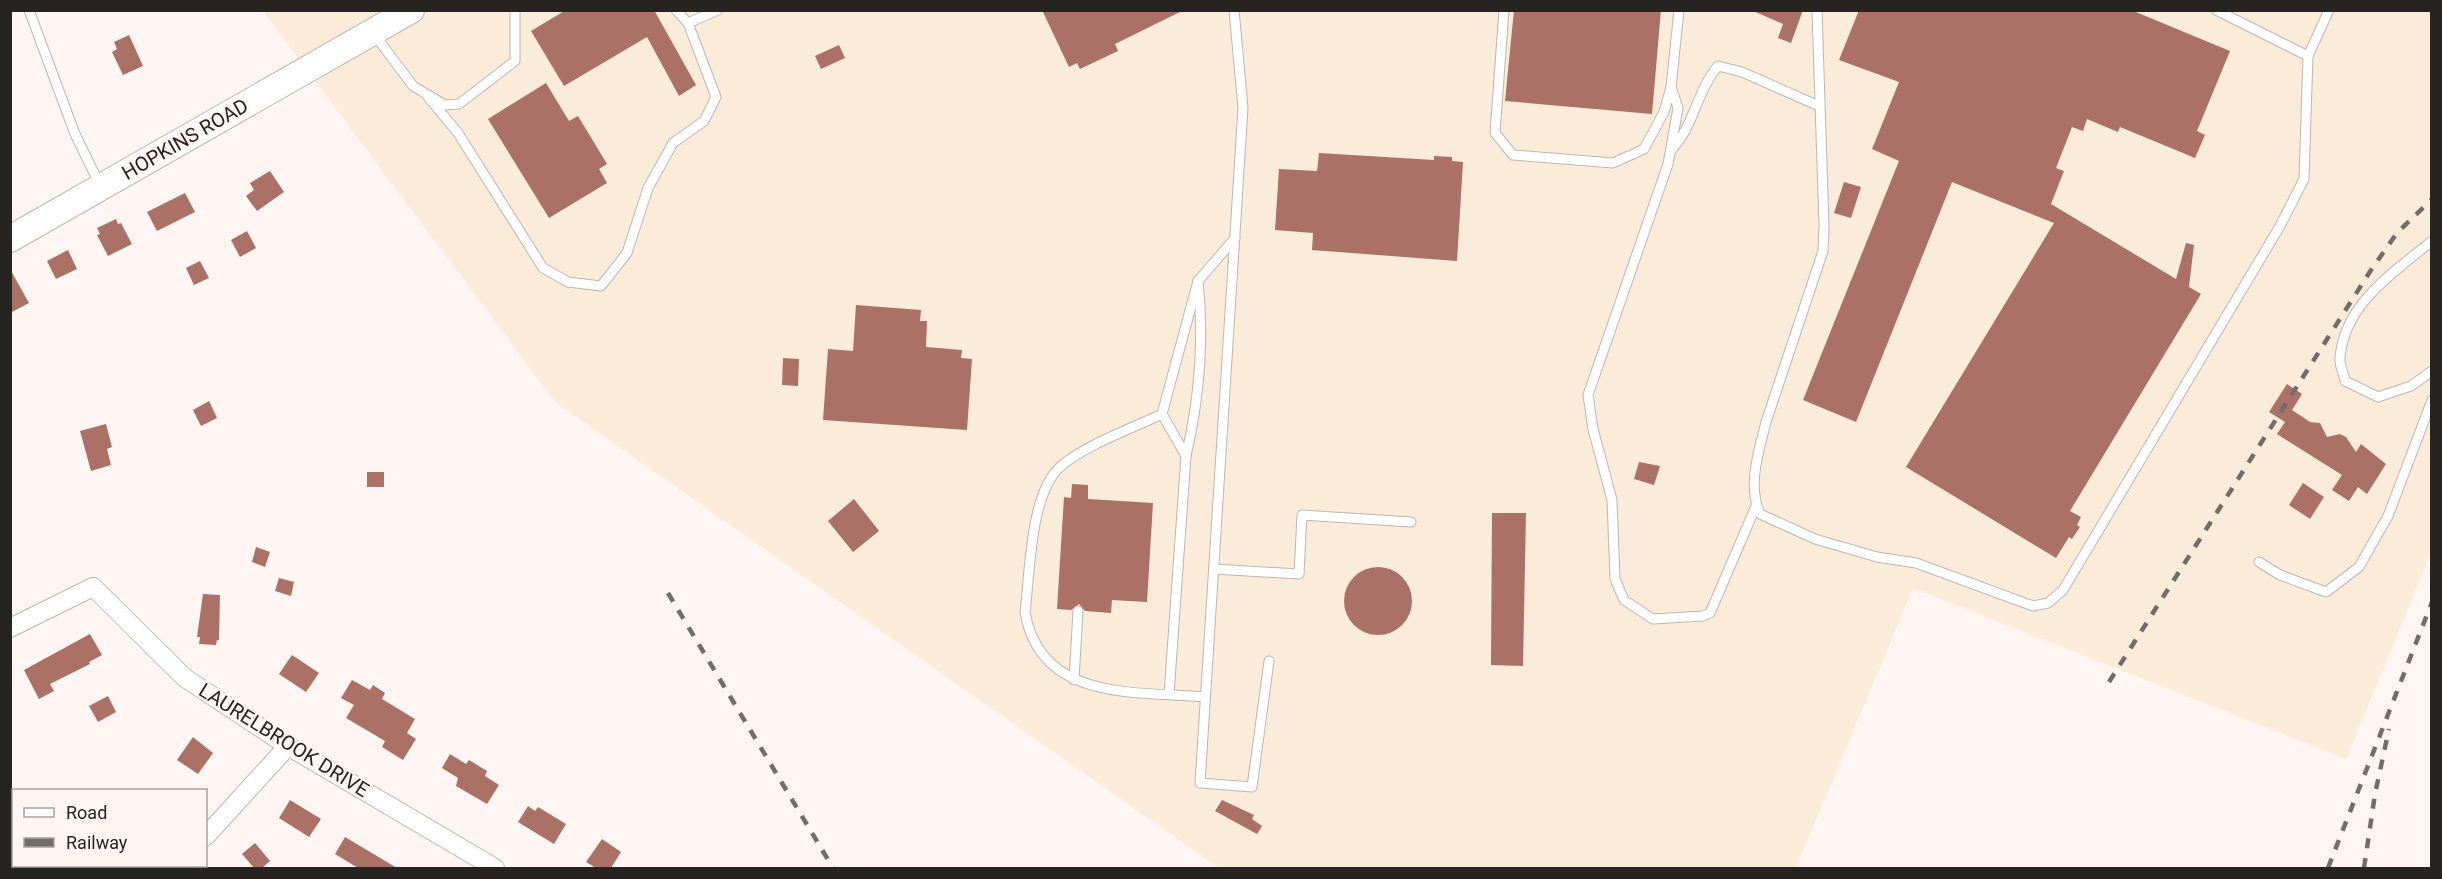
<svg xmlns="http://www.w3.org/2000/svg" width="2442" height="879" font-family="Roboto,sans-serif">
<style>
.industrial{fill:#faecd9}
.building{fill:#ab7066}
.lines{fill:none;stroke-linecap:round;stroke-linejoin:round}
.lane-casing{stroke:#beb6b3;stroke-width:11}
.street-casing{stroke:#beb6b3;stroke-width:20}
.secondary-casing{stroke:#beb6b3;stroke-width:28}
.lane{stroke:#fff;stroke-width:9}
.street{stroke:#fff;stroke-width:18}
.secondary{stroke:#fff;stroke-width:26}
.rail{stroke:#726d6a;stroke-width:4.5;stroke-dasharray:10 10;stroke-linecap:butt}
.labels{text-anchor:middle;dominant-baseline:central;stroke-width:5;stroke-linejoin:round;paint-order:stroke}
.street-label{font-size:20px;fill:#262321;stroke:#fff6f3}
</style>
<rect width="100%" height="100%" fill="#fff6f3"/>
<path class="industrial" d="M263,11H2431V553L2346,759L1913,588L1796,868H1219L555,402Z"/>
<g class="building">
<path d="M566,10H654L696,85L679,96L647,37L564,86L531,31Z"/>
<path d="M1042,10H1184L1115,44L1118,51L1080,69L1077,63L1069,67Z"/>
<path d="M1514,10H1661L1652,114L1505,101Z"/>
<path d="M1751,10H1803L1791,43L1778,38L1783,24Z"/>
<path d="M1859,10H2131L2230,51L2197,131L2205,135L2195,158L2120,127L2118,132L2087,119L2083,131L2072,127L2056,168L2064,171L2051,204L2176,279L2186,243L2194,245L2189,287L2201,294L2070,511L2081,517L2077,525L2080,527L2072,539L2069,537L2056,558L1906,467L2054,223L1952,182L1856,422L1803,400L1899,161L1872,149L1899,82L1839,60Z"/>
<path d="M129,35L143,66L123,75L112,52L117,49L114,42Z"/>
<path d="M839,45L845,58L821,69L815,56Z"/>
<path d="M546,83L569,121L578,116L607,164L599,169L607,183L549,218L488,119Z"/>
<path d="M1319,153L1434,160V156L1452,157V161L1463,162L1457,261L1312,250L1313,233L1275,230L1279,169L1317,171Z"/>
<path d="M270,171L284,192L257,211L246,196L254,190L250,183Z"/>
<path d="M1844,182L1861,187L1851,218L1834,213Z"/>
<path d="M185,193L195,212L157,231L147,212Z"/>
<path d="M116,219L118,224L121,223L132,244L108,256L97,235L100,234L97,228Z"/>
<path d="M247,231L256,248L240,257L231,240Z"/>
<path d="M68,250L77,269L56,279L47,261Z"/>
<path d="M200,261L209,278L194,285L186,268Z"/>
<path d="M10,269L29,303L10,313Z"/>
<path d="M856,305L921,310L920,321H927L926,347L962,350L961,358L972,359L967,430L823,420L828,349L853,351Z"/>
<path d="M783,358L799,359L798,386L782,385Z"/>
<path d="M2287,384L2302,394L2292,410L2310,422L2320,423L2327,437L2340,434L2346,437L2356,452L2361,444L2386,464L2367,494L2358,487L2349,501L2332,490L2342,475L2277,434L2285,422L2269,412Z"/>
<path d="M209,401L217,418L201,426L193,410Z"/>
<path d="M106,424L112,447L107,449L111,465L91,471L80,431Z"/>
<path d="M1639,462L1660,466L1654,485L1634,479Z"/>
<rect x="367" y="472" width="17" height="15"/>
<path d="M2303,483L2324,497L2310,519L2289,505Z"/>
<path d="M1072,484L1088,485V499L1153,503L1147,602L1112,600L1111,613L1085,611L1079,604L1071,610L1057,609L1064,497L1071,498Z"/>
<path d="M854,499L879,531L853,552L828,521Z"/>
<path d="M1492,513H1526L1523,666L1491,665Z"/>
<path d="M256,547L270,552L265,567L252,562Z"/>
<circle cx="1378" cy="601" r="34"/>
<path d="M279,578L294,582L291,596L275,591Z"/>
<path d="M203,594L220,595L219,640H217L216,645L199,644L200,637H197Z"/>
<path d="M90,634L102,655L89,662L90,664L50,684L54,691L39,699L24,670Z"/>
<path d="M292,655L319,673L306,692L279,674Z"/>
<path d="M352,680L370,690L373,685L385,693L382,699L415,719L407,733L416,739L403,760L382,747L385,741L346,718L354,705L341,698Z"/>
<path d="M108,696L116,712L98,722L89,706Z"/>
<path d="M193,737L213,753L198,774L177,760Z"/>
<path d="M450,754L466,764L469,760L487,771L485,776L499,785L487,804L456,786L458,778L442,768Z"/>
<path d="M290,800L321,819L309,837L279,818Z"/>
<path d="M1222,800L1254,815L1252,819L1262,826L1257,834L1215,811Z"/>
<path d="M528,806L535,811L538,807L566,824L554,844L518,822Z"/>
<path d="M345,837L397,868H358L335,854Z"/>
<path d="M602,839L621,852L611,868H596L586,862Z"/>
<path d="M255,843L270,861L262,868H254L242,854Z"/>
</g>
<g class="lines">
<g class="lane-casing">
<g id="lane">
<path d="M29,10L75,134L100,185"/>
<path d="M1234,10L1243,108L1200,783L1252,787L1269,661"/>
<path d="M1504,10L1495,133L1513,155L1613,163L1644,149L1664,112L1671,87"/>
<path d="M1679,10L1671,87L1678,108L1668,164L1588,395L1593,429L1612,500L1615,579L1624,600L1653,619L1703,616L1710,613L1756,506"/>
<path d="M1817,10L1824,226L1823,251L1766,422C1759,451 1747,485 1760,514L1815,539L1877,557L1916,563L2033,606L2048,603L2063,590L2280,226L2304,179L2308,56"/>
<path d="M2216,10L2308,56L2329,10"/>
<path d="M688,23L718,10"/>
<path d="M374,34L413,86L445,105L459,104L515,61V10"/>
<path d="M428,97L458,133L543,268L568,282L601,286L627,253L648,188L673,143L704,121L716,97L688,23L676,10"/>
<path d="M1671,150C1694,127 1696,92 1718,66L1742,72L1819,106"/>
<path d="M2432,241C2394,272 2344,304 2340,358C2339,365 2344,374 2345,381L2378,397L2411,386L2432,371"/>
<path d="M1162,414C1133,428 1083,446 1060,467C1030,494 1030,573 1025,612C1040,702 1136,691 1205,697"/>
<path d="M1186,456L1162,414L1198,281L1235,238"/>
<path d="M2259,562L2280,575L2326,592L2359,567L2388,516L2432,400"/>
<path d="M1214,569L1299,574L1302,515L1411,522"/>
<path d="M1074,680L1078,611"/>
<path d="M1169,694L1186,456C1199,400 1204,338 1198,281"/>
</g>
</g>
<g class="street-casing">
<g id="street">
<path d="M10,628L93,587L185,678L288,746L495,868"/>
<path d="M206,836L288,746"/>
<path d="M148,868L153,866"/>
</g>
</g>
<g class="secondary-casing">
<path id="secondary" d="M10,239L411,10"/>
</g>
<use href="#lane" class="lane"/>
<use href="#street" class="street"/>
<use href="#secondary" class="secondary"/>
<g class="rail">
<path d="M668,593L833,868"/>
<path d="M2109,682L2371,270L2397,233L2432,199"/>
<path d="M2328,868L2432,602"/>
<path d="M2364,868L2375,794L2389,729"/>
</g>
</g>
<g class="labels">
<g class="street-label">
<text transform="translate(185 139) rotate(-30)">HOPKINS ROAD</text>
<text transform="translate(284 740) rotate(32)">LAURELBROOK DRIVE</text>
</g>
</g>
<rect width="2442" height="879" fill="none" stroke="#262321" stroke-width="24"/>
<rect x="12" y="789" width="195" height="78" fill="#fff6f3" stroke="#a8a29f" stroke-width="1.5"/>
<rect x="24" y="808" width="30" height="9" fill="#ffffff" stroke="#a8a29f" stroke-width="1.5"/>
<text x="66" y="819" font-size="18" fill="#262321">Road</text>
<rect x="24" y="838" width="30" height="9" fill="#726d6a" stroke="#a8a29f" stroke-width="1.5"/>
<text x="66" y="849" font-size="18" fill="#262321">Railway</text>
</svg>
